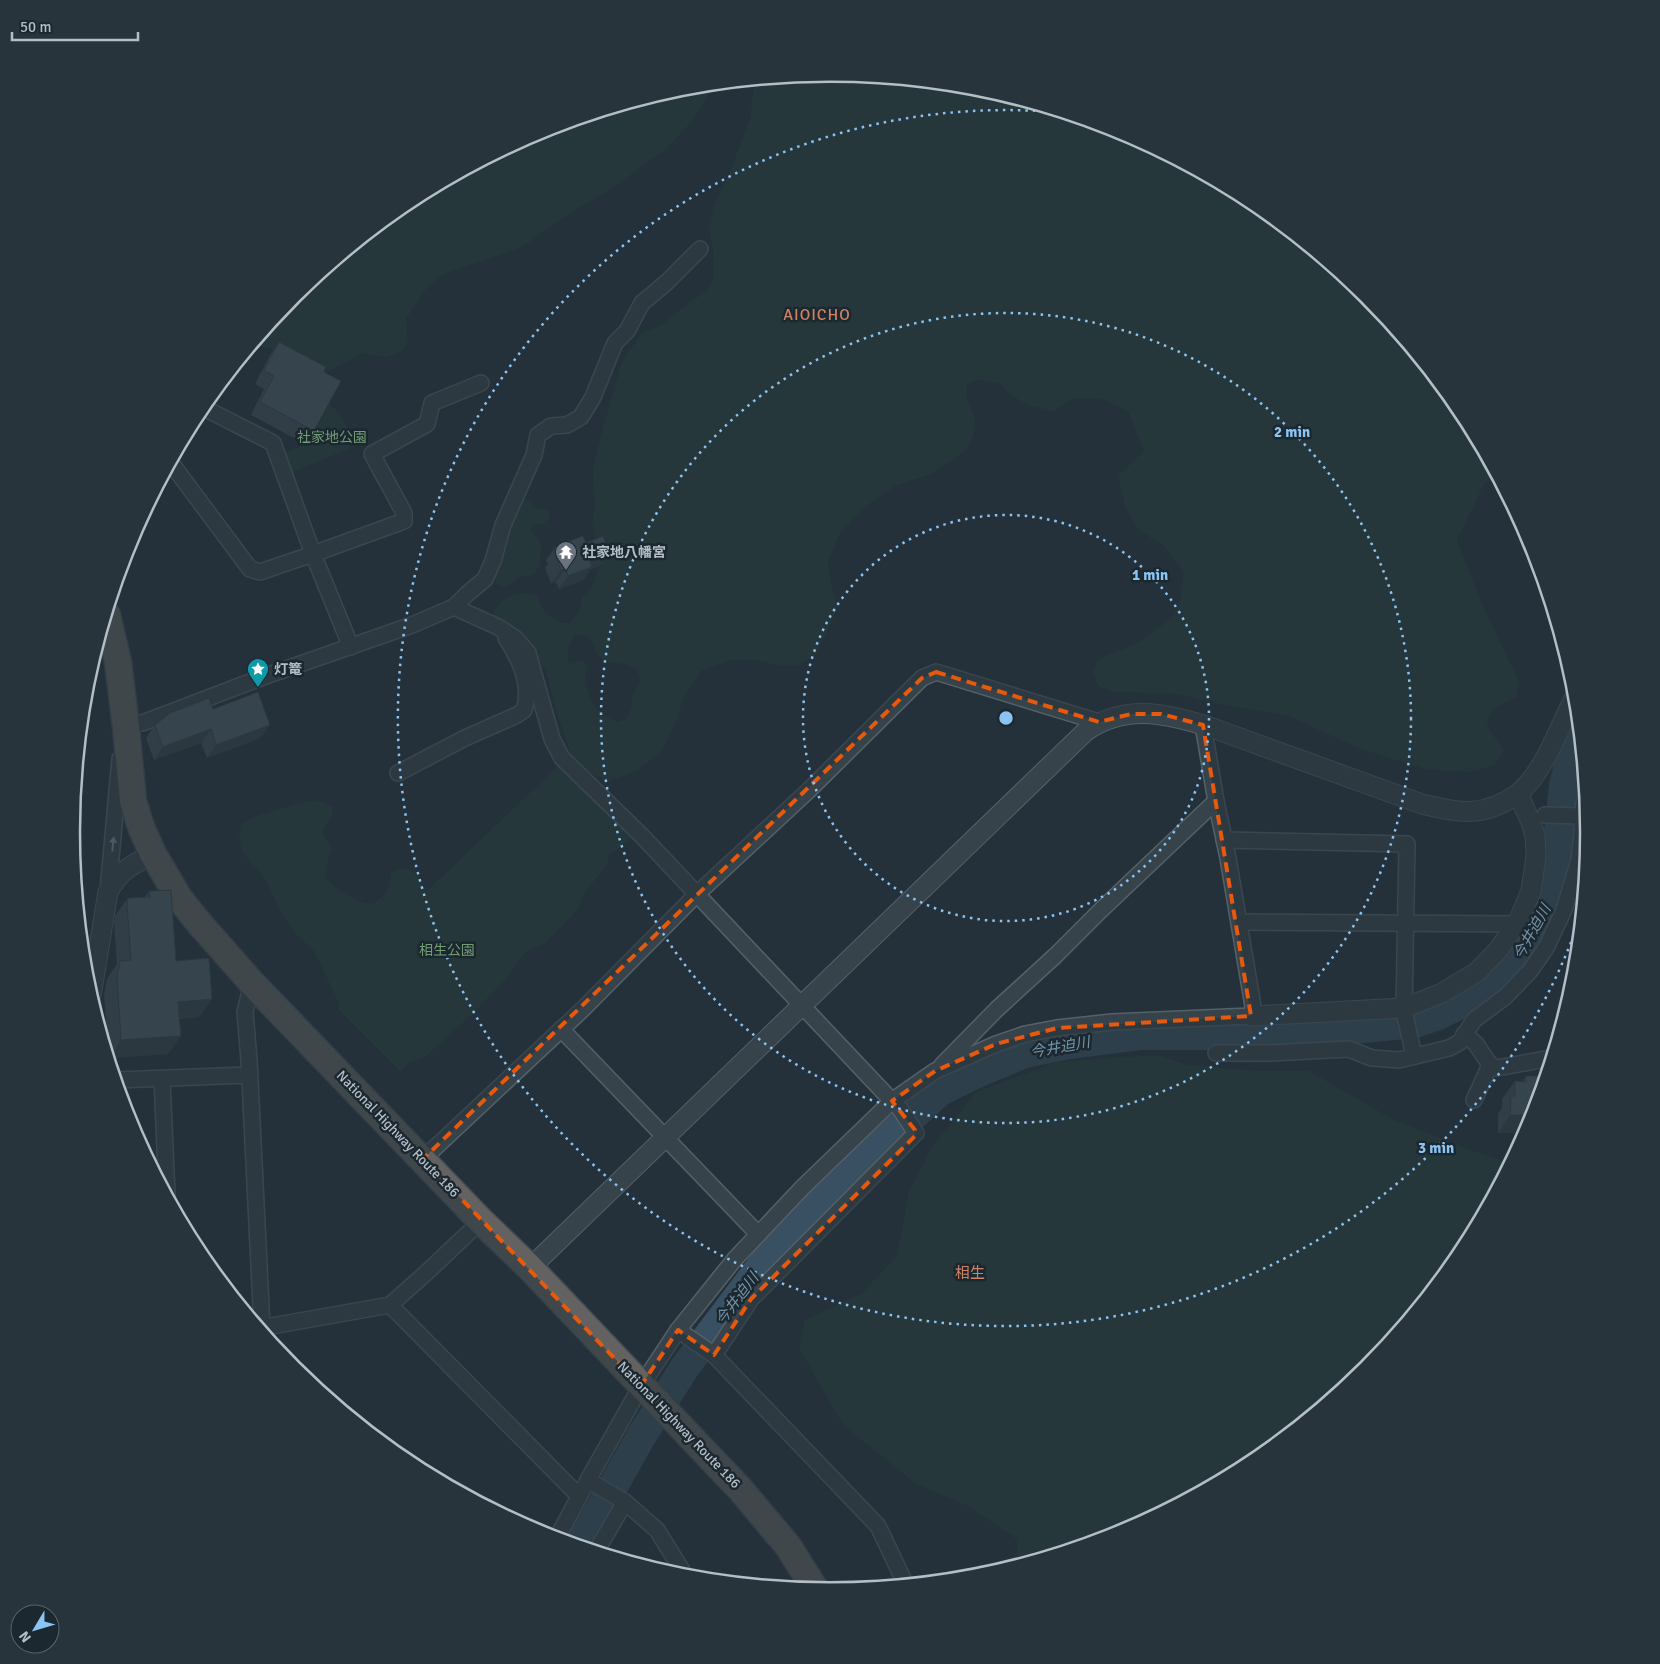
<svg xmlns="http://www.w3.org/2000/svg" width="1660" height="1664" font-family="Signika,'Noto Sans JP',sans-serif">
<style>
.green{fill:#273e3c;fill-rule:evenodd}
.water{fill:#385061}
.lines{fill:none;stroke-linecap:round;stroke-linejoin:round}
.river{stroke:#385061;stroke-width:30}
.minor-casing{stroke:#556169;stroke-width:18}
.tertiary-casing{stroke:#556169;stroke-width:21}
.trunk-casing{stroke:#424e56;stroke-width:29}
.minor{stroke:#37434b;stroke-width:15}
.tertiary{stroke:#37434b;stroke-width:19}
.trunk{stroke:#636260;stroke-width:26}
.wall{fill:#414f59}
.shaded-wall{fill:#354048}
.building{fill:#4c5c67;stroke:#354048}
.oneway{fill:#7b878f}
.marked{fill:none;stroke:#e8590c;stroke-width:4;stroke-dasharray:10 6;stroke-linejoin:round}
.ring{fill:none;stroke:#8bc4f3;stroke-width:2.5;stroke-dasharray:2.5 5}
.labels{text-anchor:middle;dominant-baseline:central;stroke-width:5;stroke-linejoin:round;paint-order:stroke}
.park-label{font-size:14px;fill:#729c75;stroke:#1c2830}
.poi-label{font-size:14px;font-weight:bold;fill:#b3bec7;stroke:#1c2830;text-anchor:start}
.street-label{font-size:14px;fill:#b3bec7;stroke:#1c2830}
.water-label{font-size:15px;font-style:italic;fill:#7494a9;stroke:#1c2830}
.neighbourhood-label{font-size:15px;fill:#d08265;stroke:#1c2830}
.quarter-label{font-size:16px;letter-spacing:1px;fill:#d08265;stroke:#1c2830}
.rim{fill:none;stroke:#b3bec7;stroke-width:2.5}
.centre{fill:#8bc4f3;stroke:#1c2830;stroke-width:2.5}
.ring-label{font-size:15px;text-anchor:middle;font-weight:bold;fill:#8bc4f3;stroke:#1c2830;stroke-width:5;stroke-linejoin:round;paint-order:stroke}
</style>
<rect width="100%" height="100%" fill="#24313b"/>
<g class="green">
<path d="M830,73L978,88L1121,131L1252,201L1367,296L1461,411L1496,477L1484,484L1457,541L1482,604L1519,681L1516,697L1492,709L1487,723L1490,731L1504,750L1495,765L1469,772L1425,769L1355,747L1290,716L1223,705L1178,694L1113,692L1098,686L1093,672L1097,661L1110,654L1138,643L1174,616L1180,599L1184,572L1165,547L1139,530L1126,509L1118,476L1144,451L1128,411L1100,398H1073L1054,411C1032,407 1015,402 1001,384L977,379L967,385L966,397L975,417L973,436L966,450L931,474L895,486L863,508L840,533L828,562L831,585L838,606L828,630L815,655L797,666L776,665L754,660H733L701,671L684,697L676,722L662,751L637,771L609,781L592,774L571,755L558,717L546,671L521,636L508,624L498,619L494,615V610C503,595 521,590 537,596L544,611L560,623H570L579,612L582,598L592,586L600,567V558L594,545L595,533L592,521L595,507L593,472L595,457L622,361L643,332L660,326L691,301L706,292L713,282L714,258L709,229L714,205L728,177L751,116L752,98L755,81ZM576,634C597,634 590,650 603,659C611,664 618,662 626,665C630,666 634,668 637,670L641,680L632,696V706L627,718L619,722C595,716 581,690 587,666C582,659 577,661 569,664C566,654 569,642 576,634Z"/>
<path d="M714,85L693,120L666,149L618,184L566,216L522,247L444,274L428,286L406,319L408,340L403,350L387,357L364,353L327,372L313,370L288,353L253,345L294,295L409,201L540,131L682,88Z"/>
<path d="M330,404L341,416L358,445L293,472L285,452L306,445Z"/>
<path d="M524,499L529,500L538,509H546L549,512V517L544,524H535L531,529L532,533C546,540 539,552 540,566L532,575L521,576L507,587L499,585L493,578L518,503Z"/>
<path d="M559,762L571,777L633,838L607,857L609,863L584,893L578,909L545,943L531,949L522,956L507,978L467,1019L425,1057L410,1062L400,1071L338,1009L340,1005L314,951L296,934L282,915L266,880L242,852L239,836L241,825C253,816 264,814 277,810C296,805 316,794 333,808L332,815L322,832L332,849L326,866L325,877C336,890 356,902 373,904C387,893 390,891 391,873C409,861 421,876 426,892L557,767Z"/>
<path d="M1156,1055L1189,1065L1255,1071H1309L1394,1120L1465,1148L1509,1163L1461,1254L1366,1369L1251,1463L1120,1533L1017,1564V1539L966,1505L916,1484L843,1425L799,1348L805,1320L862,1293L897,1256L909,1191L932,1147L976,1092L1056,1062Z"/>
</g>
<path class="water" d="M80,738V816L76,882L71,832Z"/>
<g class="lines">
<path class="river" d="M580,1545L642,1435L685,1367L772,1252L847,1175L940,1091L977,1073L1025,1053L1069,1044L1140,1035H1225L1284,1031L1352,1029L1415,1023L1438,1015L1478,995L1509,970L1523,954L1546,913L1553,889L1564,785L1573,751L1579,738"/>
<g class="minor-casing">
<g id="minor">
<path d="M202,407L273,443L313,554L404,521V513L372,454L427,424L432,403L481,383"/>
<path d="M171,463L250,569L260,572L313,554L351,647"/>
<path d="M454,607L467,594L485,579L493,561L503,525L534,455L538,435L551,426L567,425L581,417L593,397L615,343L627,331L642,303L667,282L700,249"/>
<path d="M125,734L126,727L145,722L263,677L412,625L454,607L498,627L515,638L528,653L552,739L562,758L642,836L892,1101L900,1109L916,1133L751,1299L714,1355"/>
<path d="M398,773L465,738L517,715L524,710C532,685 520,659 506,638"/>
<path d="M1545,815L1582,816"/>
<path d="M1224,840L1407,844L1404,1011L1414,1056"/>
<path d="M108,891L120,759"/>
<path d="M1239,922L1517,924"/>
<path d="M252,983L245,1012L249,1060L262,1327"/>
<path d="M561,1029L758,1234"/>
<path d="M1464,1034L1476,1044L1490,1065"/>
<path d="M1216,1053H1269L1349,1049L1372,1058L1399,1060L1449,1048L1460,1042L1474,1020L1505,997L1530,971L1546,948L1564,910L1579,860L1582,833V816L1585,798"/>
<path d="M942,1065L997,1009L1055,956L1101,910L1216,801L1203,725"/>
<path d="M162,1079L167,1194"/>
<path d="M116,1080L249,1075"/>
<path d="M1474,1100L1490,1065L1497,1068L1551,1058"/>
<path d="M423,1159L583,1009L697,894L808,791L922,678L936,672L1099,722"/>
<path d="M390,1305L579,1496"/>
<path d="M260,1328L390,1305L425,1274L481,1221"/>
<path d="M678,1330L714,1355L878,1526L905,1583"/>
<path d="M588,1480L625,1502L657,1530L686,1577"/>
<path d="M557,1538L588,1480L641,1386L678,1330L734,1260L802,1188L892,1101L935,1071L996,1044L1025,1034L1057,1028L1112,1022L1251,1016L1253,1006L1228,858L1216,801"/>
<path d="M597,1550L625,1502"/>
</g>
</g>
<g class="tertiary-casing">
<g id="tertiary">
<path d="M91,996L108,892C121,869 130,866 153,854"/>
<path d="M1251,1016L1404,1008L1442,993L1477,972L1498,950L1517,924L1531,891L1536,856L1535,836L1531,822L1518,794C1546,769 1558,729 1575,697"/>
<path d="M530,1268L1086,731C1125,704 1164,713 1207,726L1422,804C1462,813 1482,818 1518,794"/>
</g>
</g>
<g class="trunk-casing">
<path id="trunk" d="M107,615L118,662L126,727L133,801L141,827L153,854L179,898L199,923L252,983L481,1221L530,1268L740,1489L788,1546L815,1589"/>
</g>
<use href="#minor" class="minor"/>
<use href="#tertiary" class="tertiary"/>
<use href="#trunk" class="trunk"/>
</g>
<g class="wall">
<path d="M279,342L324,372L314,431L305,444L251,415L264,389L255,384L270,355Z"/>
<path d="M586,543L600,566L591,569L583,580L559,589L556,582L551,583L545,568L548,564L546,560L556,546Z"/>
<path d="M213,709L270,725L260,738L207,758L201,743L154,760L146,738L155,725Z"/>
<path d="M149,891L176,961L212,999L199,1017L179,1019L168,1054L110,1058L109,1055L104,995L107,979L117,964L114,923L115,916L128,898L145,897Z"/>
<path d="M1526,1076L1531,1123L1525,1133H1498V1114L1502,1108V1099L1515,1081L1522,1082Z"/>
</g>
<g class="shaded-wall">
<path d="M609,552L600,566L591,569L583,580L559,589L568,576L590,560Z"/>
<path d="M566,568L556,582L551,583L561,570Z"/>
<path d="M270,725L260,738L207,758L216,745Z"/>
<path d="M211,729L201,743L154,760L163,747Z"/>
<path d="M212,999L199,1017L166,1019L178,1002Z"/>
<path d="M181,1036L168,1054L110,1058L121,1040Z"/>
<path d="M1510,1115H1533L1531,1123L1525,1133H1498Z"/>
</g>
<g class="building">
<path d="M279,342L326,367L324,372L341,381L314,431L260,402L274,376L264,370Z"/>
<path d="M583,536L586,543L603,536L609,552L590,560L592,567L568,576L566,568L561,570L555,554L559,553L556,546Z"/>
<path d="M258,692L270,725L216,745L211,729L163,747L155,725L170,713L209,698L213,709Z"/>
<path d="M171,890L176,961L209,958L212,999L178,1002L181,1036L121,1040L117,977L120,961L131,960L127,905L128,898L150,897L149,891Z"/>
<path d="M1526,1076H1540V1081L1543,1082L1533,1115H1510L1511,1096H1515V1081L1526,1082Z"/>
</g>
<defs><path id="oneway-solid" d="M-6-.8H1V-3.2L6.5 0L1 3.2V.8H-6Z" transform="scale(1.25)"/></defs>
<use class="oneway" href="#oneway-solid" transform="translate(113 844) rotate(-84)"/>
<path d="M0 0H1660V1664H0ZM936,672L1099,722L1131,714H1161L1203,725L1251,1016L1057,1028L996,1044L935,1071L892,1101L915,1130V1136L751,1299L714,1355L678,1330L641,1386L423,1159L922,678Z" fill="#24313b" fill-opacity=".55" fill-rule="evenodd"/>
<path class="marked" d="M936,672L1099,722L1131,714H1161L1203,725L1251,1016L1057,1028L996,1044L935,1071L892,1101L915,1130V1136L751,1299L714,1355L678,1330L641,1386L423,1159L922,678Z"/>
<g class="ring">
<circle cx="1006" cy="718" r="203"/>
<circle cx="1006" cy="718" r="405"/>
<path d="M1579 921A608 608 0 1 1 1054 112"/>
</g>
<defs>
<g id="temple-pin" transform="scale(1.125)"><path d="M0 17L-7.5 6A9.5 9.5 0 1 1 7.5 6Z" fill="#6b7280" stroke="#1c2830"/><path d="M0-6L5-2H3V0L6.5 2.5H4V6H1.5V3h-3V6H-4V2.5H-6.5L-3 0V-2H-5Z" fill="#fff"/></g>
<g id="sight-pin" transform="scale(1.125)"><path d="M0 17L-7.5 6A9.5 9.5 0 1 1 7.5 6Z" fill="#0f9aa8" stroke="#1c2830"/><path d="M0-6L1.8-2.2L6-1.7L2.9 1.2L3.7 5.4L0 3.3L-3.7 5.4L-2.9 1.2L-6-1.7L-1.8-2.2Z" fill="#fff"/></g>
</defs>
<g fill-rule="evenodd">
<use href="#temple-pin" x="566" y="552"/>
<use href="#sight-pin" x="258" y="669"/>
</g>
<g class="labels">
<g class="park-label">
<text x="332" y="437">社家地公園</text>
<text x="447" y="950">相生公園</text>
</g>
<g class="poi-label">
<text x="582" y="552">社家地八幡宮</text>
<text x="274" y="669">灯篭</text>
</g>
<g class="street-label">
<text transform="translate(398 1134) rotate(46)">National Highway Route 186</text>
<text transform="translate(679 1425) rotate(46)">National Highway Route 186</text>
</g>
<g class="water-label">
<text transform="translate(1532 932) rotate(-61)">今井迫川</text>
<text transform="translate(1060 1047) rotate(-10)">今井迫川</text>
<text transform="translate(737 1299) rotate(-53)">今井迫川</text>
</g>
<g class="neighbourhood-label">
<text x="970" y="1273">相生</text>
</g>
<g class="quarter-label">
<text x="817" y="315">AIOICHO</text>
</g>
</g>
<path d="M0 0H1660V1664H0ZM80 832a750 750 0 1 1 1500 0a750 750 0 1 1-1500 0Z" fill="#28343c" fill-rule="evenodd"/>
<path class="rim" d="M80 832a750 750 0 1 1 1500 0a750 750 0 1 1-1500 0Z"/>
<circle cx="1006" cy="718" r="8" class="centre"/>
<g class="ring-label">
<text x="1292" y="437">2 min</text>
<text x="1150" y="580">1 min</text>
<text x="1436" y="1153">3 min</text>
</g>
<g transform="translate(35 1629) rotate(232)"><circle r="24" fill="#1c2830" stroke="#58646c"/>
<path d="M0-4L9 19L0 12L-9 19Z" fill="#8bc4f3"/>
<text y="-8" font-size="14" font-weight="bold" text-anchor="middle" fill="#b3bec7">N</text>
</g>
<path d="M12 32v8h126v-8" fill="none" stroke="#b3bec7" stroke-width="2.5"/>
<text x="20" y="32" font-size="15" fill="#b3bec7" stroke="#1c2830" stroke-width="4" paint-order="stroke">50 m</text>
</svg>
